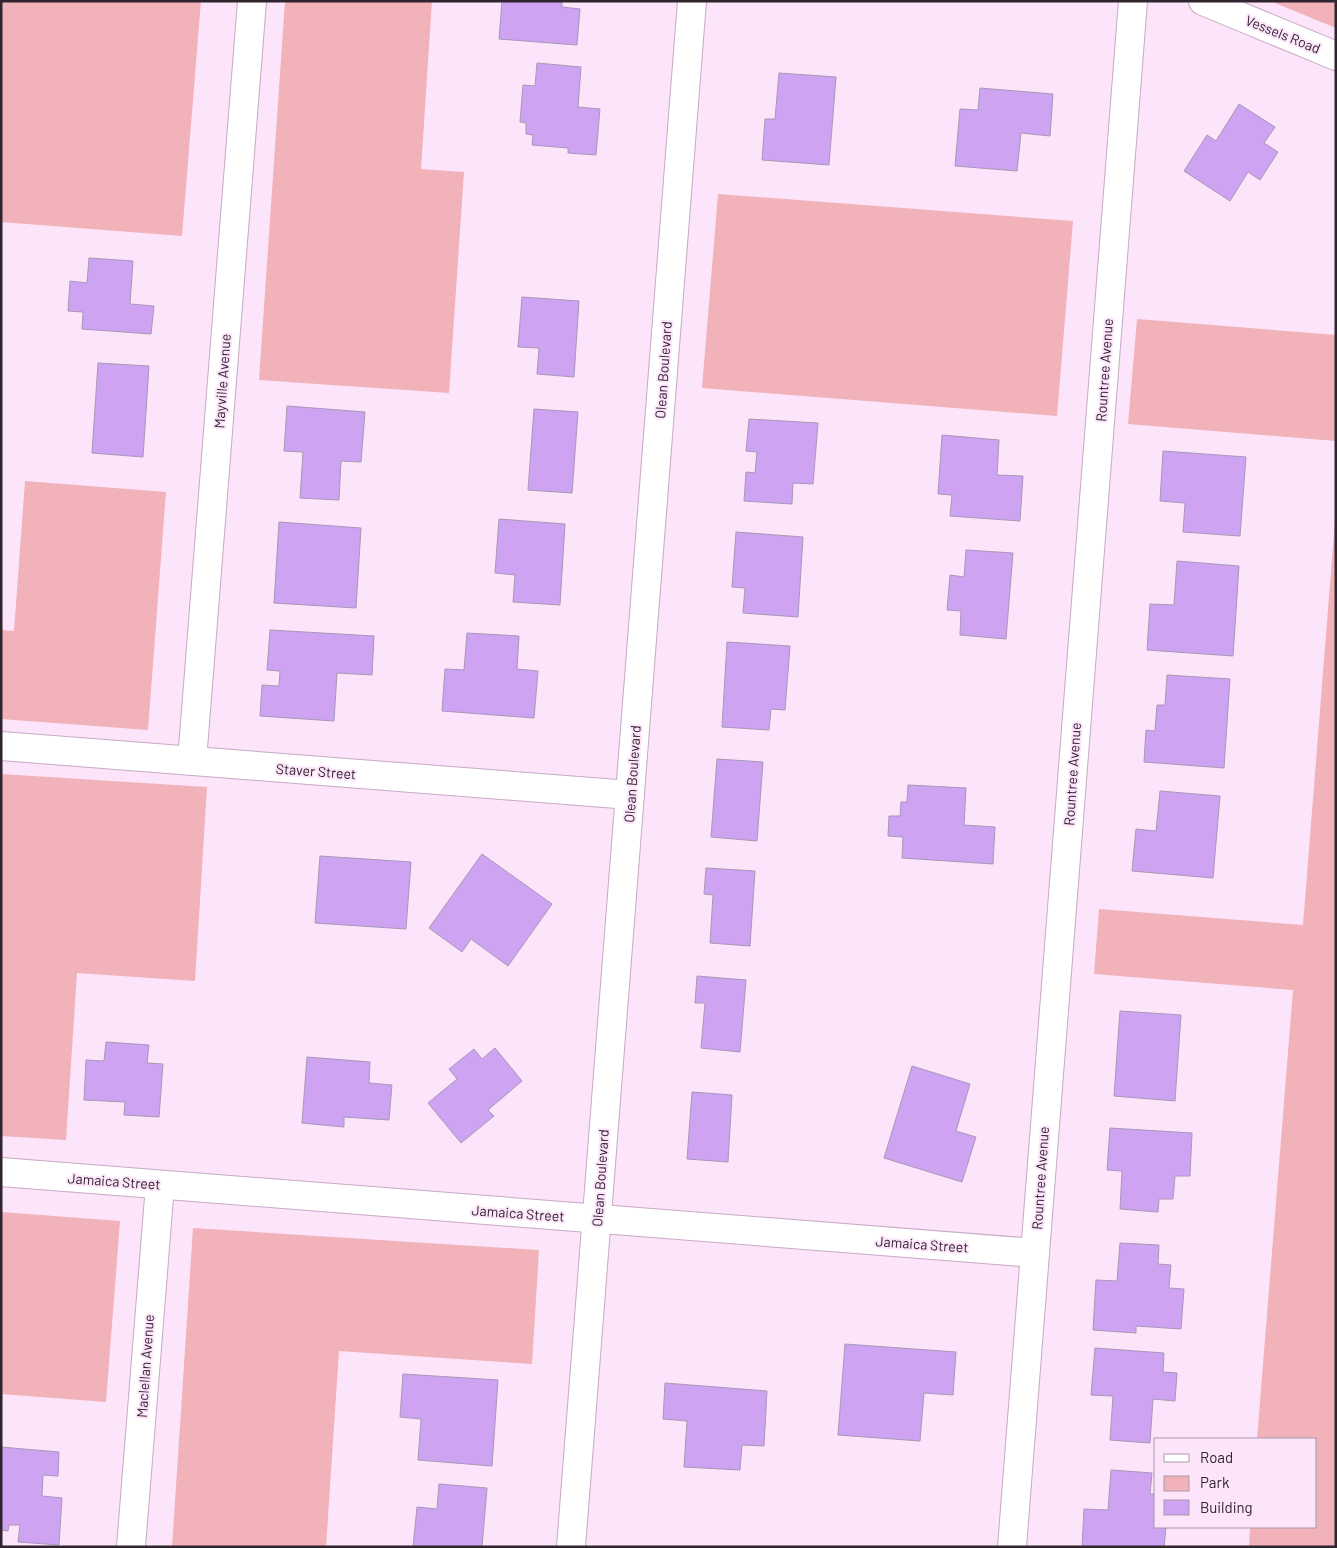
<svg xmlns="http://www.w3.org/2000/svg" width="1337" height="1548" font-family="Barlow,sans-serif">
<style>
.green{fill:#f2b2ba}
.building{fill:#cda3f2;stroke:#a898b7}
.lines{fill:none;stroke-linecap:round;stroke-linejoin:round}
.street-casing{stroke:#c7aac4;stroke-width:30}
.secondary-casing{stroke:#c7aac4;stroke-width:30}
.street{stroke:#fff;stroke-width:28}
.secondary{stroke:#fff;stroke-width:28}
.labels{text-anchor:middle;dominant-baseline:central;stroke-width:4;stroke-linejoin:round;paint-order:stroke}
.street-label{font-size:14px;fill:#30252f;stroke:#fce4fa}
</style>
<rect width="100%" height="100%" fill="#fce4fa"/>
<g class="green">
<path d="M1,1H201L182,236L1,222Z"/>
<path d="M285,1H432L421,169L464,172L449,393L259,380Z"/>
<path d="M1270,1H1336V28Z"/>
<path d="M718,194L1073,221L1057,416L702,388Z"/>
<path d="M1137,319L1336,335V441L1128,424Z"/>
<path d="M25,481L166,492L148,730L1,719V630L14,631Z"/>
<path d="M1336,508V1547H1249L1250,1527H1316V1439H1257L1293,990L1094,974L1099,909L1303,925Z"/>
<path d="M1,774L207,787L195,981L77,973L66,1140L1,1136Z"/>
<path d="M1,1212L120,1221L106,1402L1,1394Z"/>
<path d="M193,1228L539,1250L532,1364L339,1351L326,1547H172Z"/>
</g>
<g class="building">
<path d="M502,1H562V7L580,9L577,45L499,39Z"/>
<path d="M537,63L581,67L578,107L600,109L596,155L568,153V148L532,145L533,135L526,134V123L520,122L523,85L535,86Z"/>
<path d="M779,73L836,77L829,165L762,160L765,119H775Z"/>
<path d="M980,88L1053,94L1050,136L1021,133L1017,171L955,166L960,109L978,110Z"/>
<path d="M1239,104L1275,127L1264,143L1278,152L1260,180L1248,172L1230,201L1184,171L1207,135L1216,141Z"/>
<path d="M89,258L133,261L130,304L154,306L151,334L82,329L83,312L68,311L70,281L87,283Z"/>
<path d="M522,297L579,301L574,377L537,374L539,348L518,347Z"/>
<path d="M98,363L149,366L143,457L92,453Z"/>
<path d="M287,406L365,412L361,462L341,461L339,500L300,498L303,452L284,451Z"/>
<path d="M534,409L578,412L572,493L528,490Z"/>
<path d="M749,419L818,423L813,484L793,483L792,504L744,501L746,472L755,473L757,452L746,451Z"/>
<path d="M942,435L999,440L997,475L1023,476L1020,521L950,516L952,495L938,494Z"/>
<path d="M1163,451L1246,457L1240,536L1183,532L1185,503L1160,501Z"/>
<path d="M499,519L565,524L560,605L513,602L515,575L495,573Z"/>
<path d="M279,522L361,528L356,608L274,603Z"/>
<path d="M736,532L803,537L798,617L743,613L745,588L732,587Z"/>
<path d="M966,550L1013,553L1006,639L960,635L961,611L947,610L950,575L964,577Z"/>
<path d="M1177,561L1239,566L1233,656L1147,650L1150,604L1174,605Z"/>
<path d="M270,630L374,636L372,675L337,673L334,721L260,716L262,685L279,686L280,671L267,670Z"/>
<path d="M467,633L519,636L517,669L538,671L534,718L442,711L445,669L464,670Z"/>
<path d="M727,642L790,646L785,710L771,709L769,730L722,727Z"/>
<path d="M1167,675L1230,679L1224,768L1144,762L1146,730L1155,731L1157,705H1165Z"/>
<path d="M717,759L763,762L757,841L711,837Z"/>
<path d="M908,785L966,788L964,825L995,827L993,864L902,858L903,837L888,836L889,816H900L901,802H907Z"/>
<path d="M1160,791L1220,796L1213,878L1132,871L1136,829L1156,831Z"/>
<path d="M482,854L552,904L508,966L471,939L462,952L429,928Z"/>
<path d="M320,856L411,862L406,929L315,923Z"/>
<path d="M706,868L755,871L750,946L710,943L713,895L704,894Z"/>
<path d="M697,976L746,980L740,1052L701,1048L705,1003H695Z"/>
<path d="M1120,1011L1181,1015L1175,1101L1114,1096Z"/>
<path d="M106,1042L149,1045L147,1063L163,1064L159,1117L124,1115L125,1102L84,1100L86,1060L104,1061Z"/>
<path d="M495,1048L522,1081L488,1110L494,1116L461,1143L428,1103L457,1079L449,1069L474,1049L482,1059Z"/>
<path d="M307,1057L370,1062L369,1083L392,1085L389,1120L344,1117V1127L302,1123Z"/>
<path d="M912,1066L970,1084L956,1131L976,1137L962,1182L884,1158Z"/>
<path d="M692,1092L732,1095L728,1162L687,1159Z"/>
<path d="M1110,1128L1192,1133L1190,1176H1175L1173,1199H1159L1158,1212L1120,1209L1122,1171L1107,1170Z"/>
<path d="M1120,1243L1159,1245L1158,1264L1171,1265L1169,1288L1184,1289L1181,1329L1136,1326V1333L1093,1330L1096,1280L1117,1281Z"/>
<path d="M845,1344L956,1352L953,1395L924,1393L920,1441L838,1435Z"/>
<path d="M1095,1348L1164,1353L1163,1372L1177,1373L1175,1401L1153,1399L1150,1443L1110,1440L1113,1396L1091,1395Z"/>
<path d="M403,1374L498,1380L492,1466L418,1460L421,1419L400,1417Z"/>
<path d="M665,1383L767,1391L764,1446L742,1445L740,1470L684,1467L687,1421L663,1419Z"/>
<path d="M1,1447L59,1452L58,1476L43,1475L42,1496L62,1498L59,1545L18,1542L20,1525H9L8,1531L1,1530Z"/>
<path d="M1111,1470L1152,1473L1150,1494H1156V1527H1166L1164,1547H1082L1084,1509L1108,1510Z"/>
<path d="M439,1484L487,1488L482,1547H413L417,1507L437,1509Z"/>
</g>
<g class="lines">
<g class="street-casing">
<g id="street">
<path d="M1203,1L1336,56"/>
<path d="M1,746L630,795"/>
<path d="M192,761L252,1"/>
<path d="M1,1172L1035,1253"/>
<path d="M131,1547L160,1185"/>
<path d="M1012,1547L1133,1"/>
</g>
</g>
<g class="secondary-casing">
<path id="secondary" d="M571,1547L692,1"/>
</g>
<use href="#street" class="street"/>
<use href="#secondary" class="secondary"/>
</g>
<g class="labels">
<g class="street-label">
<text transform="translate(1283 34) rotate(22)">Vessels Road</text>
<text transform="translate(663 370) rotate(-86)">Olean Boulevard</text>
<text transform="translate(1104 370) rotate(-86)">Rountree Avenue</text>
<text transform="translate(222 381) rotate(-86)">Mayville Avenue</text>
<text transform="translate(316 771) rotate(4)">Staver Street</text>
<text transform="translate(632 774) rotate(-86)">Olean Boulevard</text>
<text transform="translate(1072 774) rotate(-86)">Rountree Avenue</text>
<text transform="translate(600 1178) rotate(-86)">Olean Boulevard</text>
<text transform="translate(1040 1178) rotate(-86)">Rountree Avenue</text>
<text transform="translate(114 1181) rotate(4)">Jamaica Street</text>
<text transform="translate(518 1213) rotate(4)">Jamaica Street</text>
<text transform="translate(922 1244) rotate(4)">Jamaica Street</text>
<text transform="translate(145 1366) rotate(-86)">Maclellan Avenue</text>
</g>
</g>
<rect width="1337" height="1548" fill="none" stroke="#30252f" stroke-width="5"/>
<rect x="1154" y="1438" width="162" height="90" fill="#fce4fa" stroke="#aa98a9"/>
<rect x="1164" y="1454" width="25" height="8" fill="#ffffff" stroke="#aa98a9"/>
<text x="1200" y="1463" font-size="15" fill="#30252f">Road</text>
<rect x="1164" y="1476" width="25" height="15" fill="#f2b2ba" stroke="#aa98a9"/>
<text x="1200" y="1488" font-size="15" fill="#30252f">Park</text>
<rect x="1164" y="1500" width="25" height="15" fill="#cda3f2" stroke="#aa98a9"/>
<text x="1200" y="1513" font-size="15" fill="#30252f">Building</text>
</svg>
